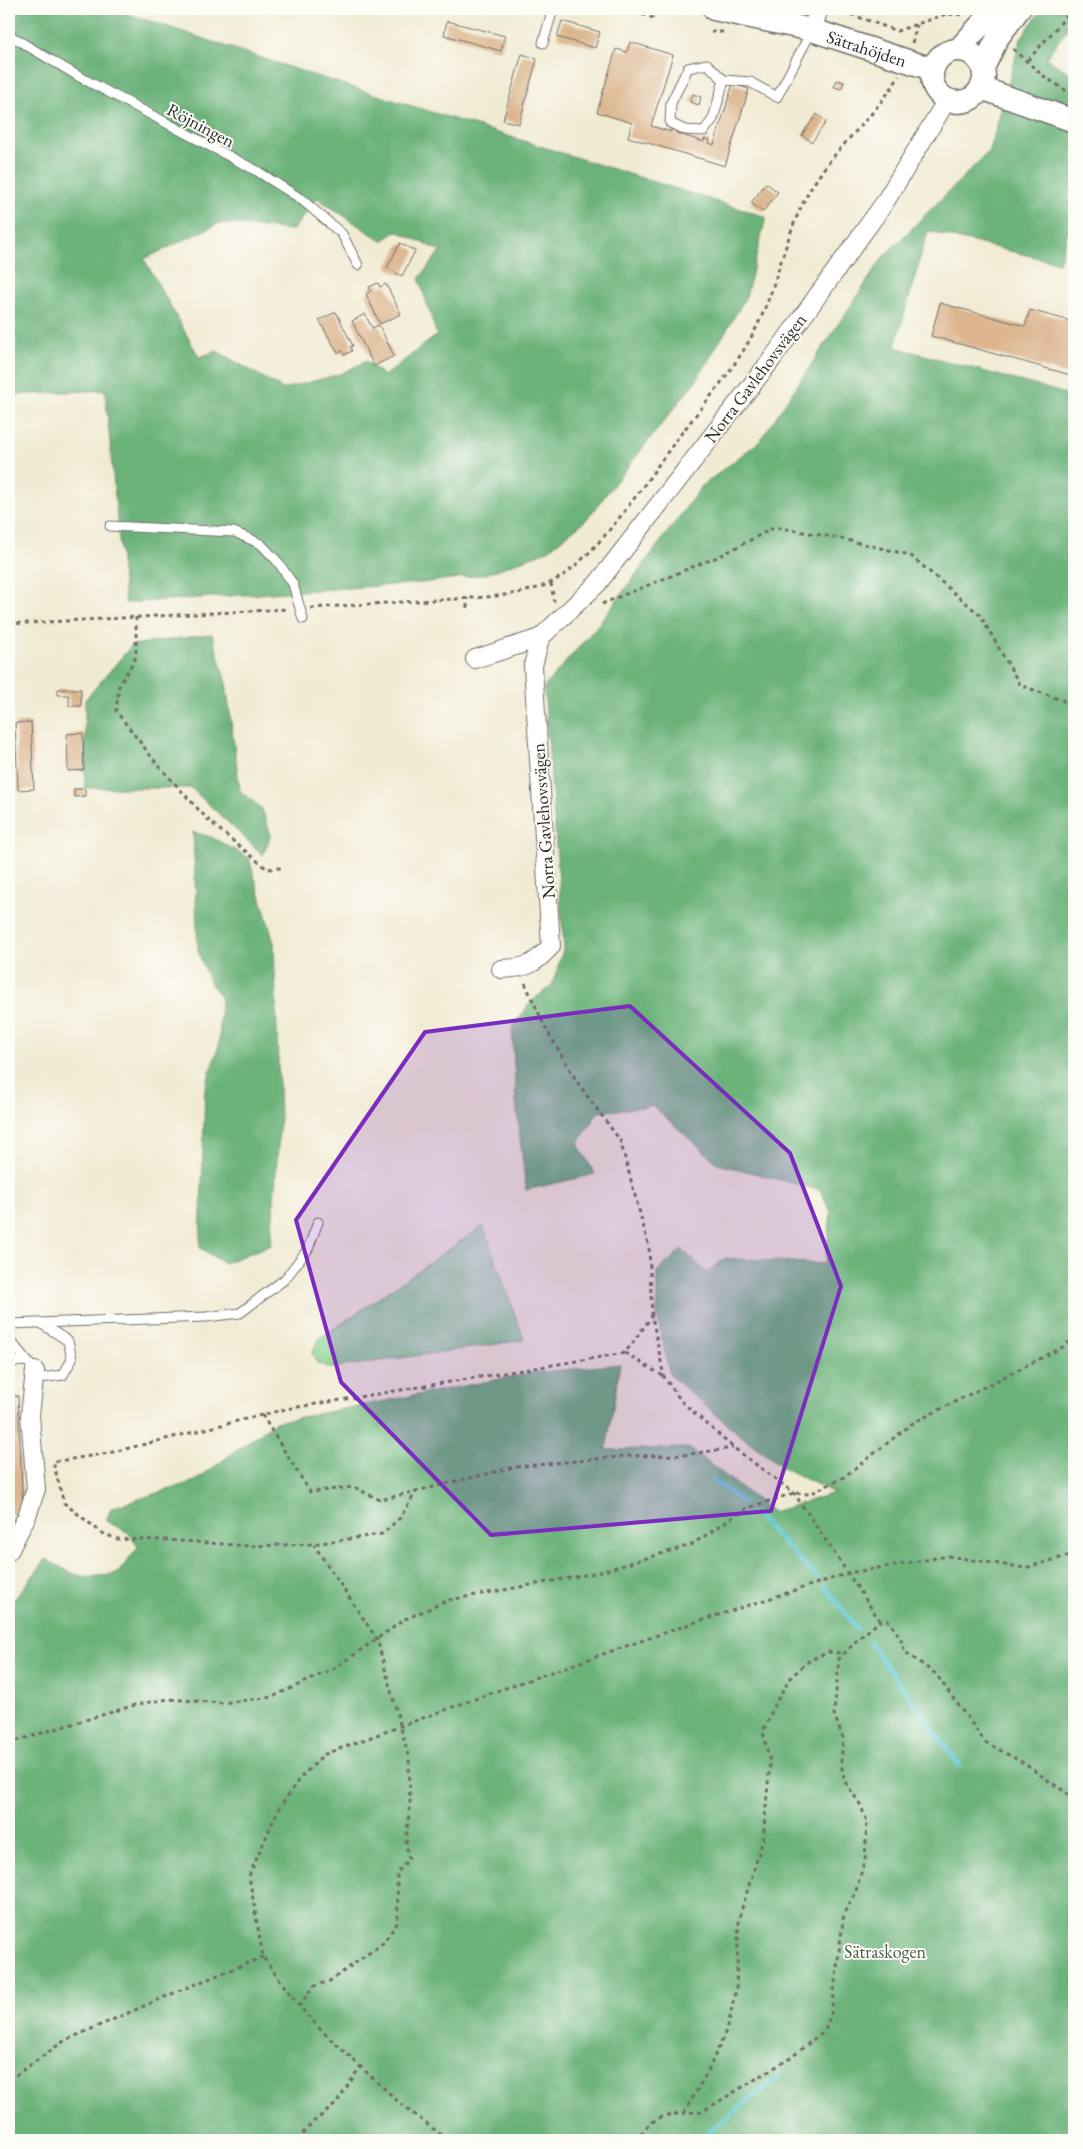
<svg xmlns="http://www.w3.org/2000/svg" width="1083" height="2149" font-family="'EB Garamond',serif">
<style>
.green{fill:#86d18f;stroke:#587e5d}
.forest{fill:#6cb37a;stroke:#4c6f52;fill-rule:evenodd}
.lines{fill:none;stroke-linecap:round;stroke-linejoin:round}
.stream{stroke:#5ac7cf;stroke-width:5}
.building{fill:#dcb58e}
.service-casing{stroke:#706e66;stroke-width:11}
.minor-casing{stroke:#706e66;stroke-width:20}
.tertiary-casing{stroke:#706e66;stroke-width:25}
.path{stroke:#706e66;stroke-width:3;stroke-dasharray:4 4;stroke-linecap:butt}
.service{stroke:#fff;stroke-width:9}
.minor{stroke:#fff;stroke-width:18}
.tertiary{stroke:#fff;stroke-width:22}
.marked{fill:#7b2cbf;fill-opacity:0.2;stroke:#7b2cbf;stroke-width:4;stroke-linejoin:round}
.labels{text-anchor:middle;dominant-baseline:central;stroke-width:4;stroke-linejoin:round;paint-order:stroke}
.street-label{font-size:18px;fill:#2b2b2b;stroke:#fdfcf7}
.park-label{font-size:18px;fill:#465d49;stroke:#fdfcf7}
</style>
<rect width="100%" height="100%" fill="#fdfcf7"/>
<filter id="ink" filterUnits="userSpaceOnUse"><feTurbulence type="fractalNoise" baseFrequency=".02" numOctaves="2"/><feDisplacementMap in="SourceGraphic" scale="10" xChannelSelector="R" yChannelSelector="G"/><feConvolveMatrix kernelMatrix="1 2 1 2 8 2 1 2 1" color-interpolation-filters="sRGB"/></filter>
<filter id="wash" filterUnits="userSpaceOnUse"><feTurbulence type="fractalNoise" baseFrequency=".0096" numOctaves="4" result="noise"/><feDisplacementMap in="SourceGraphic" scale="20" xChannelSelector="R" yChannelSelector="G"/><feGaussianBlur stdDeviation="1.12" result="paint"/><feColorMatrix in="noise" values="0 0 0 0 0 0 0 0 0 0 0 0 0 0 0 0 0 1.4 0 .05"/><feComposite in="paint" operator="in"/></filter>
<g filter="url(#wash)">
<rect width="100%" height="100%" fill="#f1ebd3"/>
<path class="green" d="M483,1226L524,1340L331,1368L317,1363L312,1353L319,1339Z"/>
<g class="forest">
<path d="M9,9H114L304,72L766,217L746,297L698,378L586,520L547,551L486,574L422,583L125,603L105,390L9,395ZM317,198L382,241L397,231L440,251L419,279L437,335L384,376L366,361L340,374L283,389L217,351L199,357L144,259L220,223L293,230Z"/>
<path d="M1042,9H1074V20L1046,58L1074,76V211L1059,263L928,231L895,347L1074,396V2140H9V1606L46,1559C77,1577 82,1580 118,1573L138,1547L129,1533L106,1521L111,1508L195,1481L275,1422L532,1373L620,1364L606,1450L689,1448L773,1512L834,1493L784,1468L740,1435L670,1375L657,1316V1272L682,1249L707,1273L725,1258L825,1264L831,1212L820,1190L718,1164L653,1106L598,1112L578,1144L595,1174L526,1190L516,1102L512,1028L531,1002L552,985L564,947L544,687L599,624L702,486L760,441L884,256L990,150L1021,38Z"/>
<path d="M212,634L226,683L240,791L262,809L271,835L263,855L191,788H85V700L132,645Z"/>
<path d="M193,832L211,837L249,858L274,943L280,1117L271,1245L224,1263L200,1248L205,1088L219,1045L221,997L209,981L198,951Z"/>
</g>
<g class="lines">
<g class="stream">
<path d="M712,1479L743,1503"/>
<path d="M755,1514L817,1577"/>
<path d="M824,1586L857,1628"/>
<path d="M869,1642L960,1766"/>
<path d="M698,2140L779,2077"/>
</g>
</g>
<g id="blocks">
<g class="building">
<path d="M447,21L505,36L501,51L444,35Z"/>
<path d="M562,21L600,32L595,48L557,37Z"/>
<path d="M630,42L673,55L651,126L671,132V129L676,131V133L704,142V139L710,140L709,143L714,145L733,84L749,89L725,166L628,137L632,123L597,112L616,49L627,52Z"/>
<path d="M522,54L537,59L519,124L503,120Z"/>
<path d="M837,80L844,82L841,89L834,87Z"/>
<path d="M693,94L701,97L699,105L690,102Z"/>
<path d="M817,114L826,122L812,142L802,135Z"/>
<path d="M766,183L778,192L763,212L751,203Z"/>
<path d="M400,243L415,251L402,276L387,268Z"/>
<path d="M378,283L380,287L386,284L401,314L380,324L366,294L371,291L369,287Z"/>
<path d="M940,303L1025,326L1030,310L1074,322V376L931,336Z"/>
<path d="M336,312L353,346L350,347L352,351L344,355L342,351L338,353L319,320Z"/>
<path d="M365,314L372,328L379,325L394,356L374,366L352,321Z"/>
<path d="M58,689H81V706H69V695H58Z"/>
<path d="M31,722L34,789L18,790L15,723Z"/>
<path d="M83,733L84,770L68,771L67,734Z"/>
<path d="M74,789H85V796L74,797Z"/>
<path d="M9,1396H18L23,1512H9Z"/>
</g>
</g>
</g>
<g filter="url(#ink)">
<use href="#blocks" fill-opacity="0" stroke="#706e66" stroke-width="1"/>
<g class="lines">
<g class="service-casing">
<g id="service">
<path d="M9,35L78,76L257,171L301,199L342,234L358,265"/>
<path d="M543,43L553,9"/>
<path d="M724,80L707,64L688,68L671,103L670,123L685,130L704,131L713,119L724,80L750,82L777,97L812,30"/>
<path d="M110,526L234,532L261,544L278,562L293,584L303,619"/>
<path d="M9,1324L206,1317L240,1313L285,1279L308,1249L318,1222"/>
<path d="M9,1339L27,1361"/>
<path d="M9,1362L27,1361L41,1378L63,1375L72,1359L68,1341L42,1324"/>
</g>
</g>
<g class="minor-casing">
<g id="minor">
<path d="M812,30L819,9"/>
<path d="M475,659L540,638"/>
<path d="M501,969C527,968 534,965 551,946L533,666L540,638L597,584L772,359L883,205L947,100"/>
<path d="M9,1551L27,1516L36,1489L30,1415L35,1371"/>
</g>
</g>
<g class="tertiary-casing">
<g id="tertiary">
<path id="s1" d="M714,9L812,30L932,69"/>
<path d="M959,49L995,9"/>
<circle cx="958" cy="76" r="26"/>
<path d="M983,68L998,37L1019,9"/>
<path d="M981,88L1074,121"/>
</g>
</g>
<g class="path">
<path d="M627,9L656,19"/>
<path d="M836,9L897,31L946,14L965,15"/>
<path d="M711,32H725"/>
<path d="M912,43L917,25"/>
<path d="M1013,49L1042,75L1074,96"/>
<path d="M1028,60L1073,9"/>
<path d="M551,583L554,602"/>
<path d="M602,604L722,555L775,527L838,538L910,555L980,615L1020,685L1064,701L1074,698"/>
<path d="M311,608C352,605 392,603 433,600C468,598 521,598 552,582C597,558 646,481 677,439C703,405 733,371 753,334C779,286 784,231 813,185C837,145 876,116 899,76"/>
<path d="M467,608V598"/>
<path d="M136,617V657L119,686L116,711L157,764L209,821L267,869L282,868"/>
<path d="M9,624L288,609"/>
<path d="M525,983L545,1027L579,1085L620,1140L649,1247L652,1316L664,1377L682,1402L734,1448L794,1493L880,1621"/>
<path d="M625,1353L663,1376"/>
<path d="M262,1415L310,1492L354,1487L380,1500L515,1467L627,1456L683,1455L733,1448"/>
<path d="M417,1490L400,1518L382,1534L313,1544L250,1546L167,1540L117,1539L102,1533L64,1503L53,1462L109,1453L286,1409L625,1353L652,1316"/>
<path d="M9,1743L135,1705L168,1699L223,1703L272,1697L335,1668L405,1619L449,1600L596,1573L691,1545L747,1508L794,1493L810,1494L844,1477L913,1423L1063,1347L1074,1338"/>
<path d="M299,2006L314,1986L330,1981L383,1943L398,1922L397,1873L409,1859L406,1844L410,1801L409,1758L377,1639L314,1545"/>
<path d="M9,2080L64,2041L176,1992L263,1957"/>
<path d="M684,2113L709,2069L728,2026L736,1989L739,1918L763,1840L770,1762L763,1732L775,1704L791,1677L810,1660L829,1652L845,1653"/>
<path d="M297,2140L312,2123L336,2104L360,2067"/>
<path d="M448,2140L402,2105L321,2030L299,2006L263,1957L249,1876L278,1810L299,1779L325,1754L491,1693L684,1626L849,1573L948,1556L1025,1568L1074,1554"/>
<path d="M636,2140L649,2124L663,2116L703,2111L792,2057L825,2030L831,2014L844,1913L855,1894L865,1860L867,1821L860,1804L845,1782L841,1764L843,1738L834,1714L839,1659L858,1639L880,1621L888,1620L900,1637L905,1652L936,1674L985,1742L1020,1761L1074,1798"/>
</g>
<use href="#service" class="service"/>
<use href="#minor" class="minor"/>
<use href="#tertiary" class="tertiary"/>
</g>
</g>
<path class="marked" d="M630,1006L790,1153L841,1286L771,1511L491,1535L341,1382L296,1220L425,1032Z"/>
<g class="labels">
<g class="street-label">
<text stroke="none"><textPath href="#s1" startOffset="158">Sätrahöjden</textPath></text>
<text transform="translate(201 125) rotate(28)">Röjningen</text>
<text transform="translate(755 378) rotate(-53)">Norra Gavlehovsvägen</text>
<text transform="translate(543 821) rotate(-94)">Norra Gavlehovsvägen</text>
</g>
<g class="park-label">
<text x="885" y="1951">Sätraskogen</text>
</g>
</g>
<rect width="1083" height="2149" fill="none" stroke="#fdfcf7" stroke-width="30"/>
</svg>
